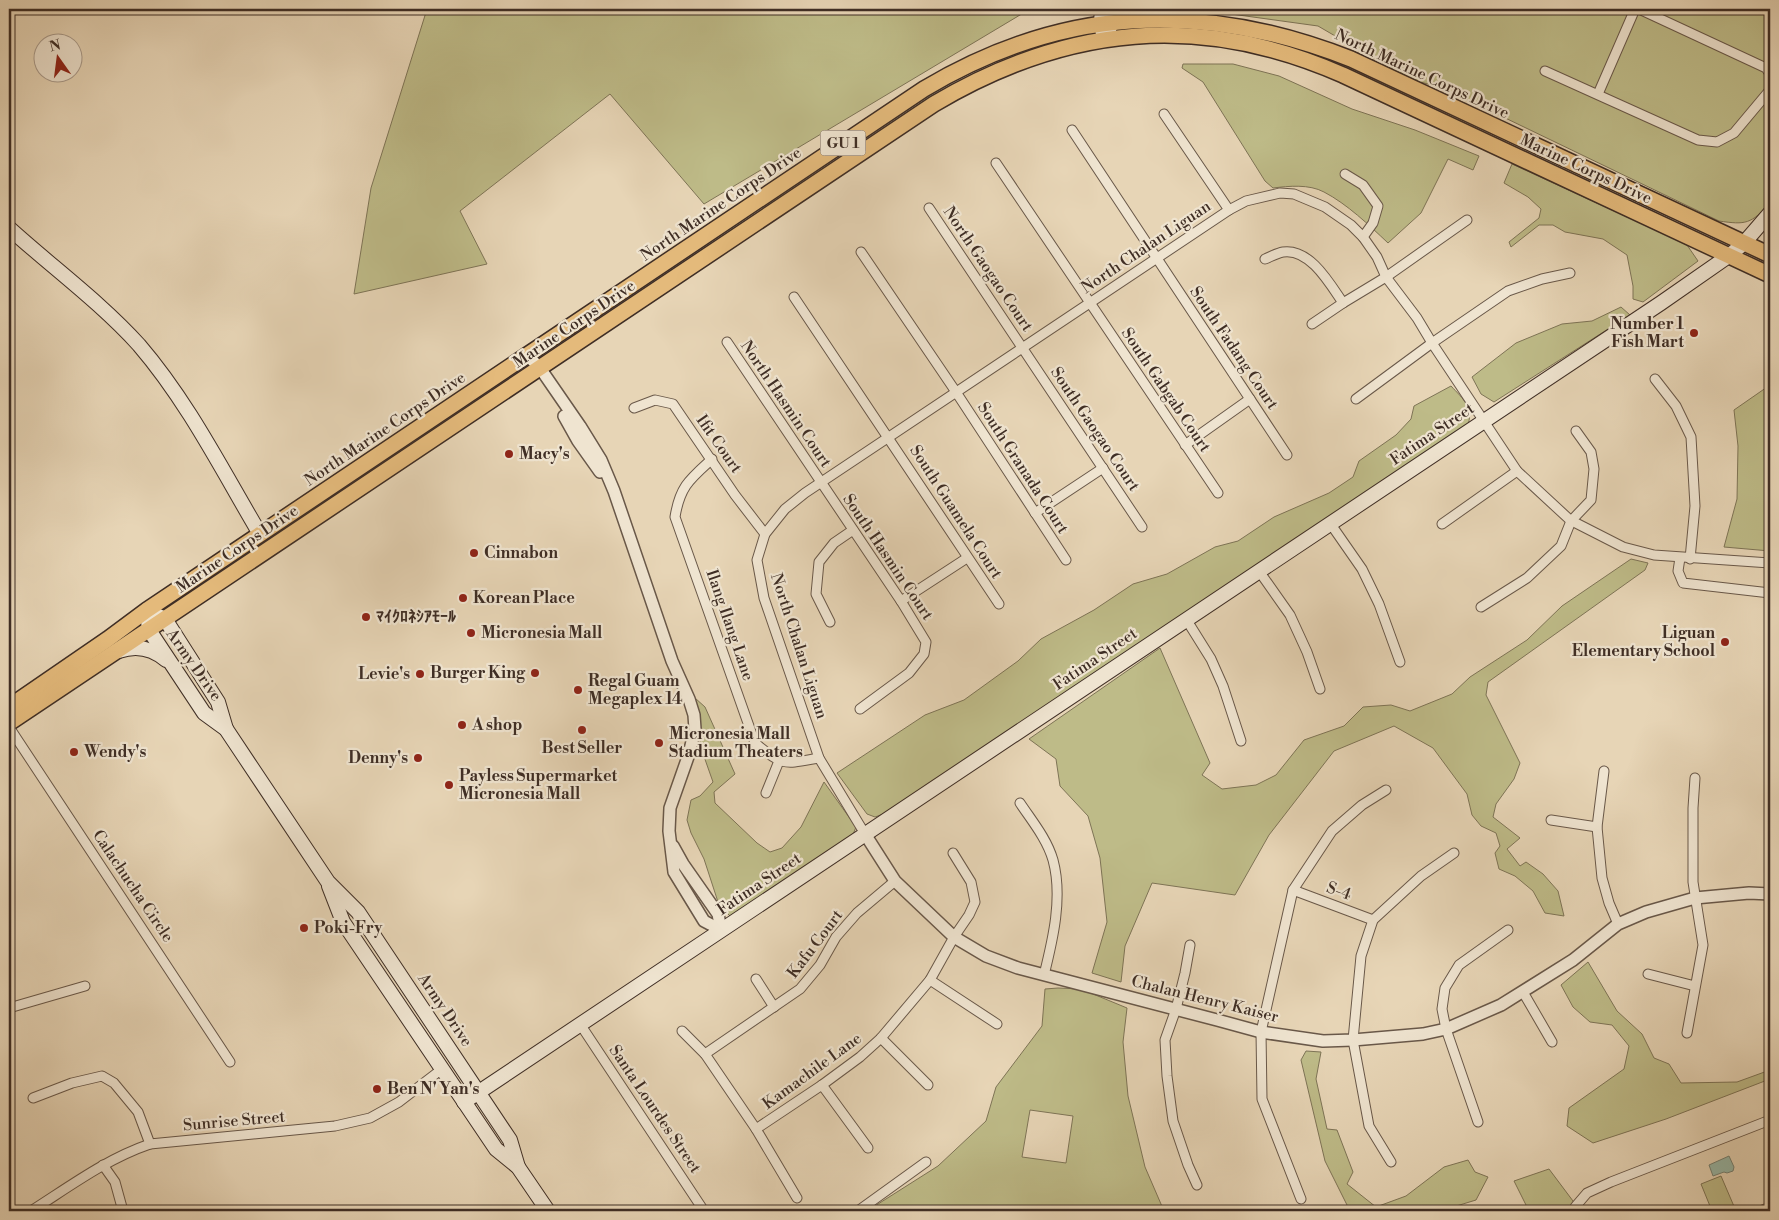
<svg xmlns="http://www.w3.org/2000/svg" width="1779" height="1220" font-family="'Libre Bodoni',serif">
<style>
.green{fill:#bebb88;stroke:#7e7456;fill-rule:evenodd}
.water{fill:#98b9a9;stroke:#748174}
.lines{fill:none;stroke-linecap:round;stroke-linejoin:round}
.minor-casing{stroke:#695849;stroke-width:11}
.tertiary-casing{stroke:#695849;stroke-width:14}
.secondary-casing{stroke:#3f2e25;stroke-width:16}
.primary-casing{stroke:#3f2e25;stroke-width:18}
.minor{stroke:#efe4d0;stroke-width:9}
.tertiary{stroke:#efe4d0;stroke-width:11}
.secondary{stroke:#efe4d0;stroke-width:14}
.primary{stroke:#e4ba7b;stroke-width:15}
.poi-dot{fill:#8f2418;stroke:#efe4d0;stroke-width:2}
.labels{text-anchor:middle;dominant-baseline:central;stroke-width:4.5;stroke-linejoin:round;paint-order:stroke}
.shield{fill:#efe4d0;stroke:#746558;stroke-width:1}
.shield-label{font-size:15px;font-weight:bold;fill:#3f2e25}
.street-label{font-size:16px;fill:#3f2e25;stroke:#efe4d0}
.poi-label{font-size:16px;font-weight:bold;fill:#3f2e25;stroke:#efe4d0;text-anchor:start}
</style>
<rect width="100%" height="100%" fill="#e7d5b6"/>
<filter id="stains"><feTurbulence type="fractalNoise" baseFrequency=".004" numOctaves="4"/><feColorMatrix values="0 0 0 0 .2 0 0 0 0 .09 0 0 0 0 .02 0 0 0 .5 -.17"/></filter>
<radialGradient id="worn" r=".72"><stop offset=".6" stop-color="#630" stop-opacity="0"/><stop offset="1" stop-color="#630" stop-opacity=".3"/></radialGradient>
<g class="green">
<path d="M427,9H1030L704,204L610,94L460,211L487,264L354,294L371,188Z"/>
<path d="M1195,9H1770V203C1751,224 1746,225 1719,221L1443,88L1409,79L1318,26Z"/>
<path d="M1183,64H1233L1279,76L1352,109L1415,130L1479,156L1473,170L1448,159L1421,213L1388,243C1369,225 1347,204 1324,192C1309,184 1289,186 1273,188L1265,181L1203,82L1182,68Z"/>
<path d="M1512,164L1673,238L1687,245L1698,261L1643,302L1633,299V286L1627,255L1603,239L1565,232L1553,225H1539L1511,247L1509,242L1539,218L1541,209L1528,197L1504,183Z"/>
<path d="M1621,307L1630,315L1494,402L1481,394L1472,377L1516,343L1562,324L1592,321Z"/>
<path d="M1770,385V551L1724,547L1737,499L1738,446L1734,410Z"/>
<path d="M1451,386C1463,399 1475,408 1467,427L889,812L875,817L867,814L837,773L925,715L964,700L1018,661L1041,639L1094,610L1133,584L1167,574L1215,547L1238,541L1274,517L1329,493L1353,477L1359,461L1396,435L1411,419L1414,406Z"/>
<path d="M1631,559L1648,563L1645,570L1488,682L1486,695L1520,763L1514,779L1496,804L1493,817L1520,838L1507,849L1520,866L1526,862L1543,874L1558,891L1564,916L1545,913L1533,891L1515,876L1499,869L1495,853L1500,846L1496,833L1481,826L1472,815L1467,794L1433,748L1394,726L1334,751L1269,835L1235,895L1152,883L1125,946L1121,982L1092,973L1107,922L1100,858L1088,816L1060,786L1056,759L1029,739L1160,648L1210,763L1202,775L1222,789L1256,785L1276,775L1304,740L1344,726L1363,707L1391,705L1410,711L1452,694L1470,677L1527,640L1562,606Z"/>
<path d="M695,698L705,707L735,774L714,792L715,803L757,843L770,852L782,848L801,827L824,782L856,827L852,837L735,914L730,916L719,905L704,859L691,833L687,820L691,800L700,796L713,782L701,748Z"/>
<path d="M1588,962L1617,1011L1642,1034L1654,1058L1669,1064L1681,1083L1737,1082L1770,1070V1079L1666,1119L1593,1143L1567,1126L1569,1108L1624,1069L1629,1046L1612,1025L1590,1022L1573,1007L1561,985Z"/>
<path d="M1058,988L1081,989L1127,1008L1123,1042L1128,1096L1145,1167L1164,1211H867L938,1166L986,1121L996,1087L1042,1026L1045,989ZM1030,1110L1073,1116L1066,1163L1022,1157Z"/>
<path d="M1306,1051L1321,1052L1316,1079L1327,1129L1337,1130L1353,1172L1347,1184L1376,1207L1406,1196L1444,1167L1468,1160L1475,1172L1488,1177L1476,1200L1440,1211H1350L1325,1161L1301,1060Z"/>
<path d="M1549,1169L1573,1201V1211H1529L1514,1181Z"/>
<path d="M1721,1176L1736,1211H1712L1701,1184Z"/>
</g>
<path class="water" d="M1729,1156L1734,1167L1733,1171L1727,1173L1724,1172L1713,1176L1709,1165Z"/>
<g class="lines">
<g class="minor-casing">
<g id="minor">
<path d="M1639,9L1766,68L1770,74"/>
<path d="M1545,71L1698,140L1717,142L1734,133L1770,90"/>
<path d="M1598,94L1635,9"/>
<path d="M1164,114L1229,210"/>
<path d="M1072,130L1287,455"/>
<path d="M996,163L1218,493"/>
<path d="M1345,174L1363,185L1378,206L1373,223L1363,237"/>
<path d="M929,208L1142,527"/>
<path d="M861,252L956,392L1066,560"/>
<path d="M1265,259C1270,257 1277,253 1283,252C1310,248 1330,284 1343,303"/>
<path d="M794,297L999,604"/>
<path d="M1312,324L1343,303L1386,277L1467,220"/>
<path d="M727,342L901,601L926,642L924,654L909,673L860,709"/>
<path d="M1655,379L1676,406L1691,437L1695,506L1690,559"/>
<path d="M1356,399L1432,343L1508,291L1542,279L1570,273"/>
<path d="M634,408L655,400L673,404L735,495L765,534"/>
<path d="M1185,445L1250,399"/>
<path d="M712,459C690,479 680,486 675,517L755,743C783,767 785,764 819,758"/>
<path d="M1035,513L1103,468"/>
<path d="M1330,523L1362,569L1379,604L1400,662"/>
<path d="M1442,524L1517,471"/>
<path d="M1680,558L1678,571L1683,583L1770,593"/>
<path d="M1259,571L1290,615L1307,652L1320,689"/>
<path d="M901,601L967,558"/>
<path d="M1481,607L1527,578L1561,546L1571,521L1591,500L1594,469L1591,452L1576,431"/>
<path d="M1186,619L1211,659L1223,686L1241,741"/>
<path d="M830,622L816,594L819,562L834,543L853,530"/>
<path d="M9,727L230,1062"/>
<path d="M1604,771L1597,827L1602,878L1609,903L1618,924"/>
<path d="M766,793L779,761"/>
<path d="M1020,803C1032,821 1047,839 1053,860C1063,897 1053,939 1044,975"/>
<path d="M1551,820L1597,827"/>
<path d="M865,834L819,758L764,598L757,560L765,534L785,509L805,493L1229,210L1246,201L1280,193L1294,194L1325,207L1351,225L1363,237L1377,257L1386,277L1417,318L1432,343L1517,471L1570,520L1623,547L1654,555L1770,563"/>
<path d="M1293,890L1373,920"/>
<path d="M1190,945L1185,973L1176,1009L1165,1040L1167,1076L1173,1121L1188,1165L1197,1185"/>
<path d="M1648,974L1695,986"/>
<path d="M756,979L774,1007"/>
<path d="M930,980L997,1024"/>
<path d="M1523,992L1552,1042"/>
<path d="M9,1008L85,986"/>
<path d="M580,1024L704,1211"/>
<path d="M682,1031L705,1054L756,1129L797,1198"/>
<path d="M1687,1033L1703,945L1693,882V808L1695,778"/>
<path d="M881,1038L928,1085"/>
<path d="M705,1054L800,989L820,965L836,937L857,913L895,881"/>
<path d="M822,1085L868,1148"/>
<path d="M33,1098L72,1083L102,1076L114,1083L138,1112L150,1144"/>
<path d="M1478,1122L1446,1029L1442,1009L1445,988L1459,965L1508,930"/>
<path d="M756,1129L822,1085L860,1057L881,1038L930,980L954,937L969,915L975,902L971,882L953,853"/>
<path d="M1391,1162L1369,1126L1353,1040L1361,956L1373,920L1421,876L1454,853"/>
<path d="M103,1165L115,1182L123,1211"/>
<path d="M1301,1199L1262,1099L1261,1032L1293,890L1332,831L1362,805L1386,790"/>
<path d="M31,1211C69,1187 106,1159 150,1144L335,1126L370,1118L399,1102L442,1069"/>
<path d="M858,1211L926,1162"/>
<path d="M1576,1211L1575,1207L1587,1193L1611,1182L1770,1120"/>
<path d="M1760,1211L1770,1207"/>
</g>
</g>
<g class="tertiary-casing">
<g id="tertiary">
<path d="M527,355L540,368L580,426L601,460L614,491L672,661L689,699L694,715L695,729L689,754L670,808L669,831L674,872L704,921L721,930"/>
<path d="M564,416L578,441L600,472"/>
<path d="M865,834L895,881L954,937L986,956L1018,968L1217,1020L1261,1032L1323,1041L1353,1040L1423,1034L1446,1029L1501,1005L1573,960L1618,924L1646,912L1695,898L1749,893L1770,894"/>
<path d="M673,846L683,864L718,914L721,930"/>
</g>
</g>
<g class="secondary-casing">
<g id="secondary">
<path d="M1102,9L1101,22L1103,34"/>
<path d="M1108,32L1117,9"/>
<path d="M9,228C52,267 100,302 139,345C188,402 222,470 260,534"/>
<path d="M147,610L149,630L204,713L226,729L328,882L358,912L510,1140L518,1167"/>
<path d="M156,615L165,619L218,702L226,729"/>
<path d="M119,651C136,645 152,648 166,660"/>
<path d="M329,886L343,922L496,1149L518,1167L548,1211"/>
<path d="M464,1102L1661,303L1730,255L1744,243L1770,213"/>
</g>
</g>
<g class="primary-casing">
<g id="primary">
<path d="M9,707L108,639L147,610L924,89C1063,6 1201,0 1351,59L1770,255"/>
<path d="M9,723L934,104C1067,25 1200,12 1343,75L1770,275"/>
</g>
</g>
<use href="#minor" class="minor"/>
<use href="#tertiary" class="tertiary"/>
<use href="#secondary" class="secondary"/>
<use href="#primary" class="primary"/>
</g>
<g class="poi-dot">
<circle cx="1694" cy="333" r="5"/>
<circle cx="509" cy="454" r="5"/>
<circle cx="474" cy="553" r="5"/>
<circle cx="463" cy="598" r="5"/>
<circle cx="366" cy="617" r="5"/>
<circle cx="471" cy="633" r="5"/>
<circle cx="1725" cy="642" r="5"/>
<circle cx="535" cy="673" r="5"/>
<circle cx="420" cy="674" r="5"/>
<circle cx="578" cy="690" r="5"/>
<circle cx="462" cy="725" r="5"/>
<circle cx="582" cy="730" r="5"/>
<circle cx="659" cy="743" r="5"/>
<circle cx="74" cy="752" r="5"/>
<circle cx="418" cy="758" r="5"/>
<circle cx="449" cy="785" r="5"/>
<circle cx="304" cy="928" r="5"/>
<circle cx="377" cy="1089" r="5"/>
</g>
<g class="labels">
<rect class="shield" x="820.5" y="130.5" width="45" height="25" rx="4"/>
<g class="shield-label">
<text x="843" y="143">GU 1</text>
</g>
<g class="street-label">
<text transform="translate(1422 74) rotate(25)">North Marine Corps Drive</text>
<text transform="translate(1586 169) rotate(25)">Marine Corps Drive</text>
<text transform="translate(721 204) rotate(-34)">North Marine Corps Drive</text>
<text transform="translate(1146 247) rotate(-34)">North Chalan Liguan</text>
<text transform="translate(988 269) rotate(56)">North Gaogao Court</text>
<text transform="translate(574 324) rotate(-34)">Marine Corps Drive</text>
<text transform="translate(1234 348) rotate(56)">South Fadang Court</text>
<text transform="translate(1166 390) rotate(56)">South Gabgab Court</text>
<text transform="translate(786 404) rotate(56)">North Hasmin Court</text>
<text transform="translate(385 429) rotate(-34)">North Marine Corps Drive</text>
<text transform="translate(1095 429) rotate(56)">South Gaogao Court</text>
<text transform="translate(1432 434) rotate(-34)">Fatima Street</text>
<text transform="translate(719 444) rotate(55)">Ifit Court</text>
<text transform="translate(1023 468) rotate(57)">South Granada Court</text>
<text transform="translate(956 512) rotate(57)">South Guamela Court</text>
<text transform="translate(237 549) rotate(-34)">Marine Corps Drive</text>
<text transform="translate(888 557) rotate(56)">South Hasmin Court</text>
<text transform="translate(730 625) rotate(71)">Ilang Ilang Lane</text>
<text transform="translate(799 646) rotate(72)">North Chalan Liguan</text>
<text transform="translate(1095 659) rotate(-34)">Fatima Street</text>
<text transform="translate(194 665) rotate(55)">Army Drive</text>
<text transform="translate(759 884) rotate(-34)">Fatima Street</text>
<text transform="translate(133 886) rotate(56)">Calachucha Circle</text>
<text transform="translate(1339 891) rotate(20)">S-4</text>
<text transform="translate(815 944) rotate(-53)">Kafu Court</text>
<text transform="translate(1205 999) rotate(14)">Chalan Henry Kaiser</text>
<text transform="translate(445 1010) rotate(56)">Army Drive</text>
<text transform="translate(812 1071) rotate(-36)">Kamachile Lane</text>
<text transform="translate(655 1109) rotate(56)">Santa Lourdes Street</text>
<text transform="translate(234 1121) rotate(-5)">Sunrise Street</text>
</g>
<g class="poi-label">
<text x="1684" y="324" text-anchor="end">Number 1<tspan x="1684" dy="18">Fish Mart</tspan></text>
<text x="519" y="454">Macy's</text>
<text x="484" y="553">Cinnabon</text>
<text x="473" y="598">Korean Place</text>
<text x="376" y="617">ﾏｲｸﾛﾈｼｱﾓｰﾙ</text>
<text x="481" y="633">Micronesia Mall</text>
<text x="1715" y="633" text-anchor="end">Liguan<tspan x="1715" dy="18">Elementary School</tspan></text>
<text x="525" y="673" text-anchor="end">Burger King</text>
<text x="410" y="674" text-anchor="end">Levie's</text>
<text x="588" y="681">Regal Guam<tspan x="588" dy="18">Megaplex 14</tspan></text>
<text x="472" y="725">A shop</text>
<text x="669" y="734">Micronesia Mall<tspan x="669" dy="18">Stadium Theaters</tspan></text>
<text x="582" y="748" text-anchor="middle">Best Seller</text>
<text x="84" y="752">Wendy's</text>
<text x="408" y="758" text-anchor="end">Denny's</text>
<text x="459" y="776">Payless Supermarket<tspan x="459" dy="18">Micronesia Mall</tspan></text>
<text x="314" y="928">Poki-Fry</text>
<text x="387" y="1089">Ben N' Yan's</text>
</g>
</g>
<rect width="1779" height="1220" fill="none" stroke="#e7d5b6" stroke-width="30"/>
<rect x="10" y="10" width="1759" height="1200" fill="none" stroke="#3f2e25" stroke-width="2.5"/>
<rect x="15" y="15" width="1749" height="1190" fill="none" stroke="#3f2e25"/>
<g transform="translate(58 58) rotate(346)"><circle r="24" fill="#efe4d0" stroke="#a99b8c"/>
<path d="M0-4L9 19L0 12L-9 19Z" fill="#8f2418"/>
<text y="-8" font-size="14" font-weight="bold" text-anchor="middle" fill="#3f2e25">N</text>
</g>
<rect width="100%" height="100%" filter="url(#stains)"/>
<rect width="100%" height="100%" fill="url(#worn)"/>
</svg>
